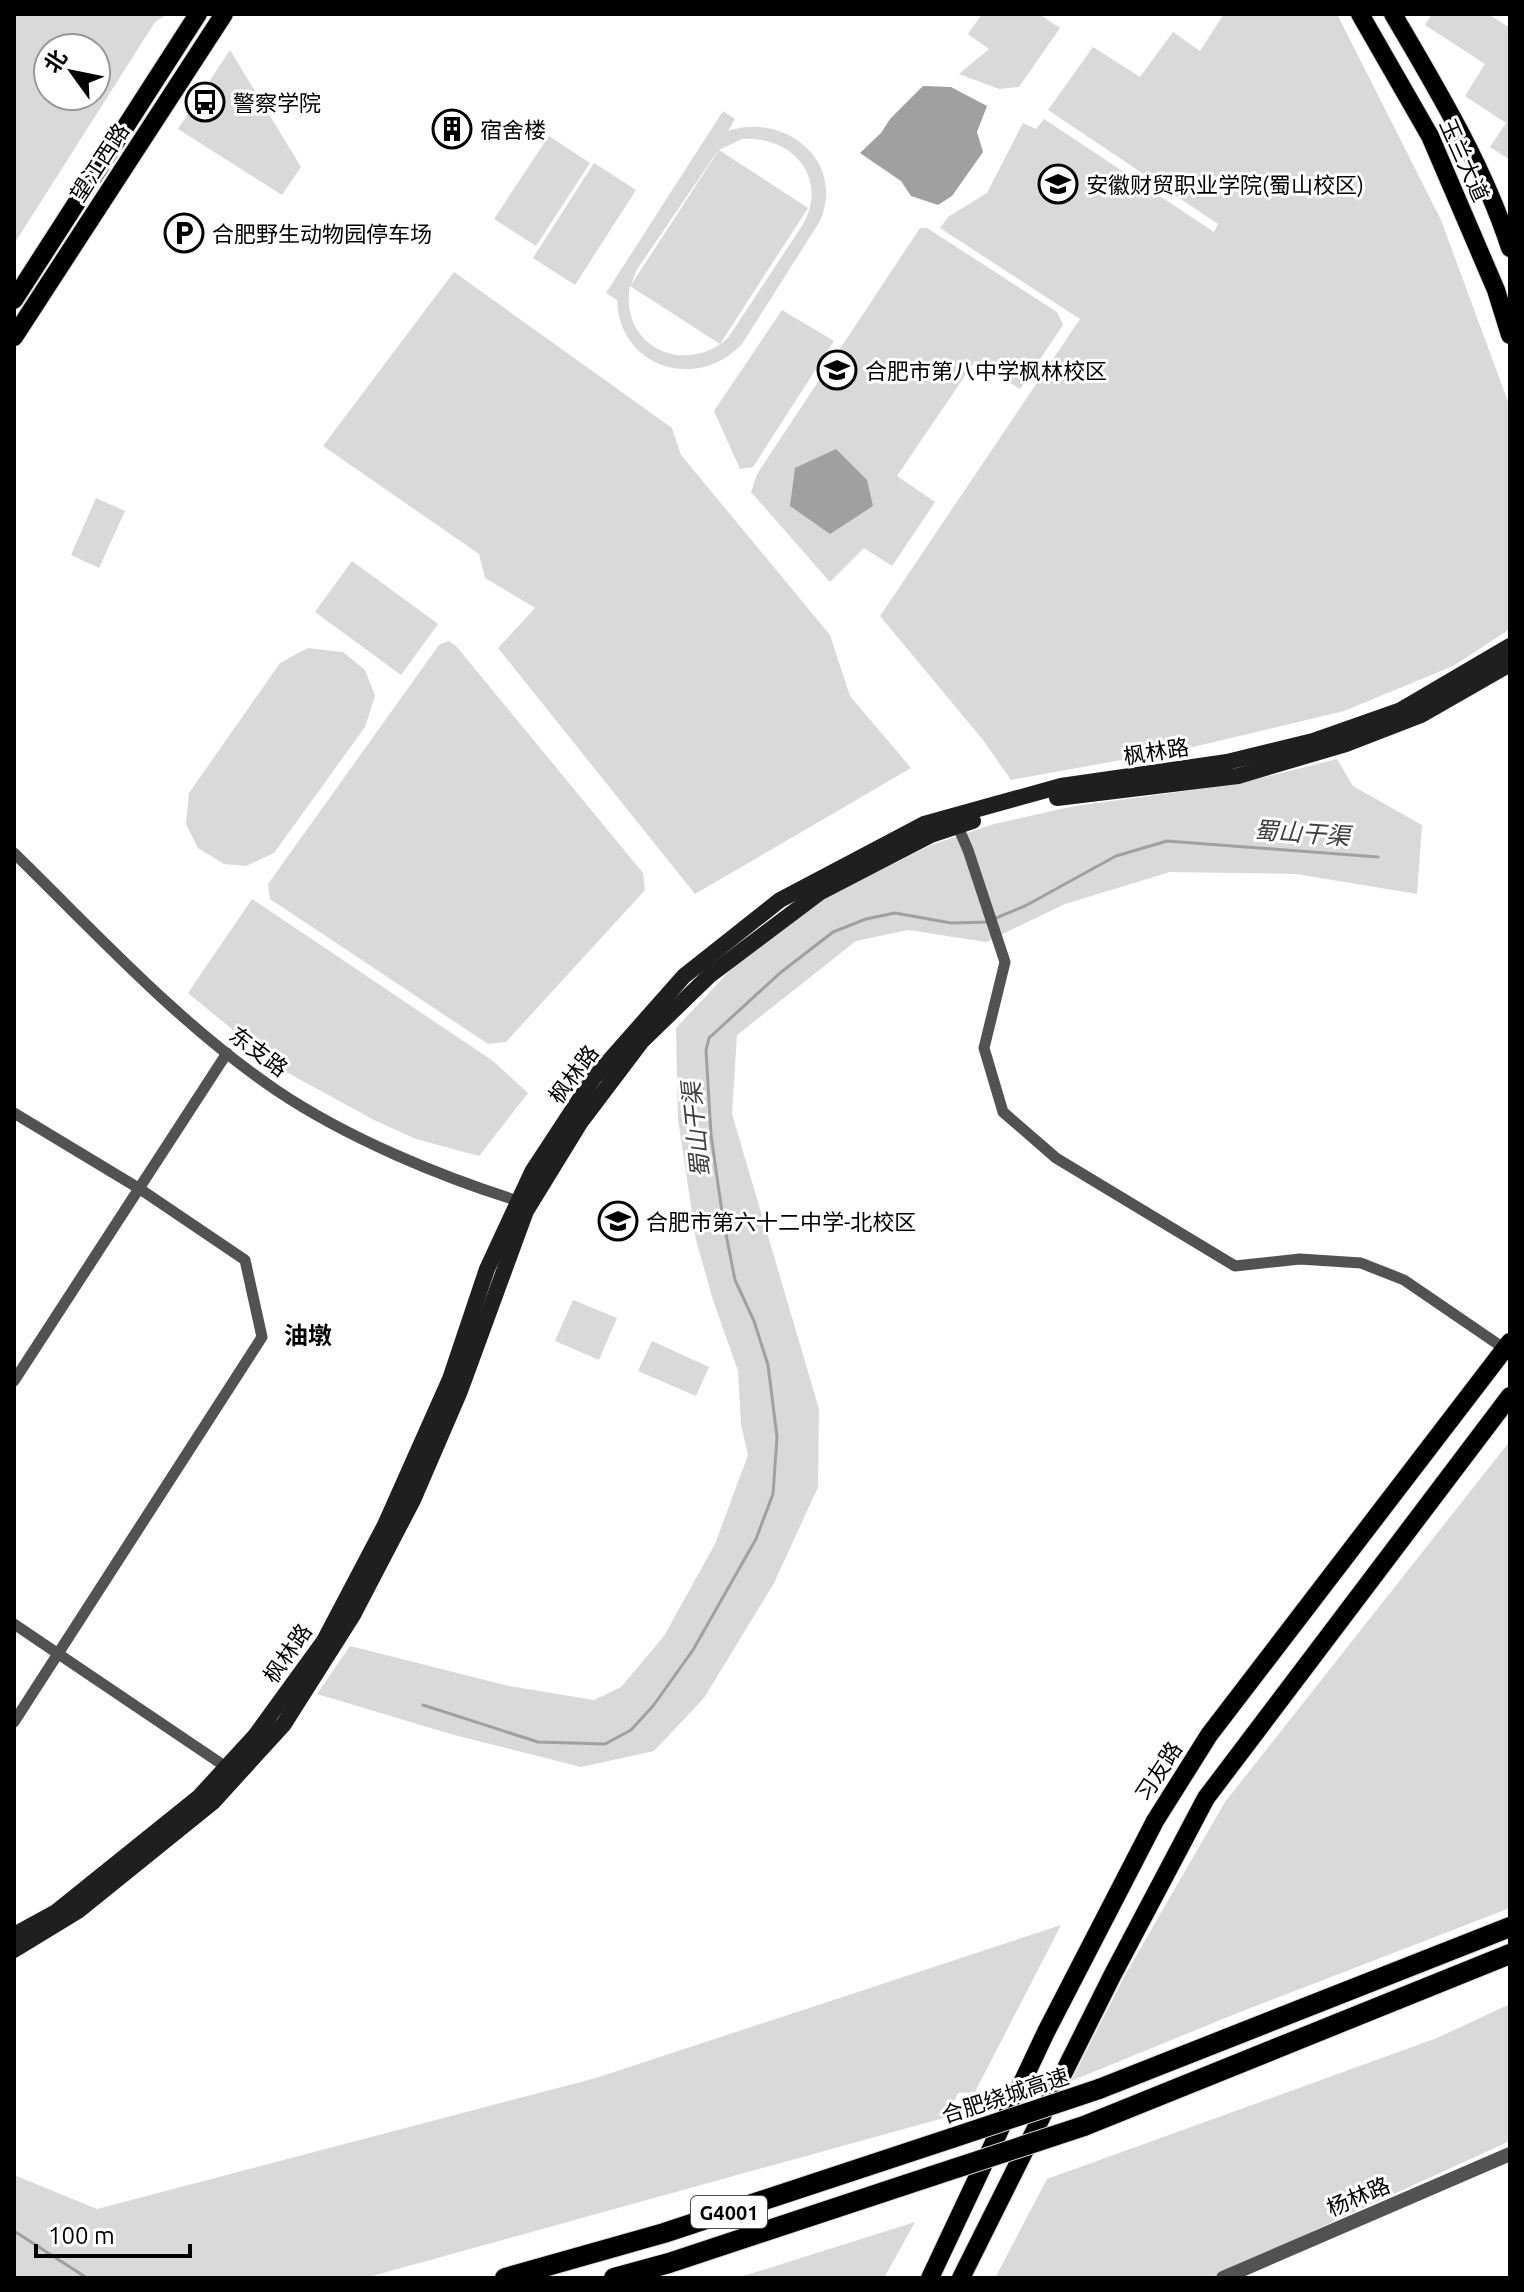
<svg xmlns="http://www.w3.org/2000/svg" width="1524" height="2292" font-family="Ubuntu,'Noto Sans SC',sans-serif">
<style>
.green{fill:#d9d9d9;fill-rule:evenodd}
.water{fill:#a0a0a0}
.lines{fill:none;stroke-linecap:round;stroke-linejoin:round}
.stream{stroke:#a0a0a0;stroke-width:3}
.primary-casing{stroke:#dbdbdb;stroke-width:20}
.motorway-casing{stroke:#dbdbdb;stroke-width:22}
.minor{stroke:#525252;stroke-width:11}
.tertiary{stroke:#525252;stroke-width:14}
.secondary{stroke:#1f1f1f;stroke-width:16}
.primary{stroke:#000;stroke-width:18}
.motorway{stroke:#000;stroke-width:20}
.motorway-bridge-casing{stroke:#dbdbdb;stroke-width:22;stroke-linecap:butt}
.motorway-bridge{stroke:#000;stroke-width:20}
.labels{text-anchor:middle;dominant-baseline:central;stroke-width:6;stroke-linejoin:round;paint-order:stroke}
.shield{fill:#fff;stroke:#4c4c4c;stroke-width:2}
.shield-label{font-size:20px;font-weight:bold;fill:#000}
.poi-label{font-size:22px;fill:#000;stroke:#fff;text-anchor:start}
.street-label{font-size:22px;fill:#000;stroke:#fff}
.water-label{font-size:24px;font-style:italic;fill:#414141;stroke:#fff}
.neighbourhood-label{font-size:24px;font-weight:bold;fill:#000;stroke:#fff}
</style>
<rect width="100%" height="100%" fill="#fff"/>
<g class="green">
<path d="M14,14H168L155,22L14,244ZM48,48H96V96H48Z"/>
<path d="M982,14H1039L1060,28L1019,87L999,89L959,74L989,49L968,34Z"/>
<path d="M1224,14H1337L1441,220L1510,407V629L1453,666L1344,711L1193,747L1011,780L983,740L880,616L1080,319L940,228L948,217L987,193L1023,123L1036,129L1044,119L1214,232L1218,224L1048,110L1093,47L1140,77L1173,32L1200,51Z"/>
<path d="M1432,14H1488L1510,28V160L1490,147L1506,123L1465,96L1485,64L1425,25Z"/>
<path d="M230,50L301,167L282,195L178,129Z"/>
<path d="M723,111L735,119L728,131C785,112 846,161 820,221L742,344C697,392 619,368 617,300L606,293ZM742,139C793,135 830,179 802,226L728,338C684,377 619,346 630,286L720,344L808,208L719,150ZM717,152V153L631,285L636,271Z"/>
<path d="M549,136L590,163L536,246L494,219Z"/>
<path d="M594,163L636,190L575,285L533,258Z"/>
<path d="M920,228H927L1057,312L1063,325L1020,389L975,361L897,476L935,502L892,566L864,548L830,582L751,492L757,474Z"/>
<path d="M454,272L672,428L681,455L830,635L850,696L911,768L695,894L498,648L535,608L485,578L479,554L323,446Z"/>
<path d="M782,310L834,341L753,467L740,469L714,411Z"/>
<path d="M96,498L125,511L99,568L71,555Z"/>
<path d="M352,561L438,624L401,675L315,612Z"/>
<path d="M449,641L456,646L643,873L645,890L506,1042L488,1044L270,899L268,884L439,645Z"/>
<path d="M308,648L343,652L365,670L375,696L365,727L274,853L246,866L224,864L198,848L186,824L189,793L280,663Z"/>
<path d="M1337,759L1353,786L1422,825L1417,894L1296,874L1170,872L1065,904L986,942L908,930L856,941L737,1035L732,1114L819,1409L818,1487L774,1583L704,1698L654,1751L581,1767L454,1735L317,1694L350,1646L509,1686L594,1700L621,1687L664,1636L715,1544L748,1455L741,1424L738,1371L713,1300L696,1240L678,1119L676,1028L737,963L827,897L931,845L994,824L1075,806L1237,784Z"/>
<path d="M252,899L493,1061L528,1093L479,1156L416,1139L374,1120L279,1068L188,993Z"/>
<path d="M573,1300L617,1318L599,1360L555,1341Z"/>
<path d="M652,1341L709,1367L696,1396L638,1371Z"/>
<path d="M1510,1441V1908L1240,2012L1071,2081L1125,1975L1225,1802Z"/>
<path d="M1061,1925L975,2092L958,2093L947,2117L365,2278H14V2175L97,2209L596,2078Z"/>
<path d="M1510,2004V2141L1210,2278H995L1047,2179L1437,2038Z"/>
<path d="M915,2222L884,2278H737Z"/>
</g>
<g class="water">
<path d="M923,86L951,87L987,106L977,132L983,152L952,196L938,205L911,196L901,181L860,153L881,133L890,119Z"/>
<path d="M836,449L867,480L873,506L830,534L790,506L795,468Z"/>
</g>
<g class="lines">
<g class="stream">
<path d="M996,918L1025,906L1116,856L1167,841L1378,857"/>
<path d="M423,1705L538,1742L605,1744L631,1730L653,1706L693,1650L756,1539L773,1494L777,1437L768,1365L754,1321L735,1280L723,1219L711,1135L706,1050L709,1038L780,973L833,932L866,919L895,913L951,923L989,922"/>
<path d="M14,2231L87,2278"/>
</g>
<g class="primary-casing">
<g id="primary">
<path d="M1360,14L1430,136L1496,290L1510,335"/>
<path d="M1393,14C1437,89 1483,165 1510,248"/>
<path d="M14,300L198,14"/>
<path d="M14,337L224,14"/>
<path d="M930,2278L1046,2032L1155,1821L1209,1735L1510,1342"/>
<path d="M961,2278L1113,1974L1206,1798L1510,1396"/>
</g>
</g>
<g class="motorway-casing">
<g id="motorway">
<path d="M1099,2089L1510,1927"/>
<path d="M1084,2126L1510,1954"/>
<path d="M505,2278L664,2233L952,2138"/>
<path d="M614,2278L669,2263L932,2176"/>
</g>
</g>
<g class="minor">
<path d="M955,820L968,850L1005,962L984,1048L1003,1112L1056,1158L1235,1266L1300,1259L1361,1263L1404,1280L1505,1349"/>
<path d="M14,853C98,935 179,1024 276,1090C347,1138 443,1178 525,1203"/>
<path d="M14,1113L140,1189L245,1260L262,1337L14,1722"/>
<path d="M14,1381L227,1053"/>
<path d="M14,1624L229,1769"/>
</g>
<path class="tertiary" d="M1223,2278L1510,2154"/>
<g class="secondary">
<path d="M1057,798L1238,776L1346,744L1421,715L1510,664"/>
<path d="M14,1935L56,1912L199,1797L255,1736L324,1641L385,1525L450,1379L487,1269L532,1172L593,1079L684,976L780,900L924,824L1061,786L1227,762L1313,741L1401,710L1510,646"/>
<path d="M14,1950L78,1911L213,1802L284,1724L353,1615L413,1500L460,1391L526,1211L580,1123L642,1041L710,975L819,893L931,835L973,821"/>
</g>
<use href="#primary" class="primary"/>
<use href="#motorway" class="motorway"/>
<g class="motorway-bridge-casing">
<g id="motorway-bridge">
<path d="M952,2138L1099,2089"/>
<path d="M932,2176L1084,2126"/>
</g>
</g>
<use href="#motorway-bridge" class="motorway-bridge"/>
</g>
<defs>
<g id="bus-ring" transform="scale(2)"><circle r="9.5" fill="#fff" stroke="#000" stroke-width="1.5"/><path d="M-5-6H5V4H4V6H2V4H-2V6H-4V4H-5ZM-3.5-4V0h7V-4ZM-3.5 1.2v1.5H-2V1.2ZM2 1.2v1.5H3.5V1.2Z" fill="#000"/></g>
<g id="building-ring" transform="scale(2)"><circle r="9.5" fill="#fff" stroke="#000" stroke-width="1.5"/><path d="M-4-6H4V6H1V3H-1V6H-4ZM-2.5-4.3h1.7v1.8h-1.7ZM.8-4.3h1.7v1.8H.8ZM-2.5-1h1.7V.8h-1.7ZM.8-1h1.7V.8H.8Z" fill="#000"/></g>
<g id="university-ring" transform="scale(2)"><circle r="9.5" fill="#fff" stroke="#000" stroke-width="1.5"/><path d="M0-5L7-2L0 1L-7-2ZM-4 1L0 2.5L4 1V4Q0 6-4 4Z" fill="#000"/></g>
<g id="parking-ring" transform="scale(2)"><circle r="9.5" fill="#fff" stroke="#000" stroke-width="1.5"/><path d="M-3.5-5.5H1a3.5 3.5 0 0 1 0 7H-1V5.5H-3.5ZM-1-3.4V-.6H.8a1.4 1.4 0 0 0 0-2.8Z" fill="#000"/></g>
<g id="school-ring" transform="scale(2)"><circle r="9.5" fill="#fff" stroke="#000" stroke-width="1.5"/><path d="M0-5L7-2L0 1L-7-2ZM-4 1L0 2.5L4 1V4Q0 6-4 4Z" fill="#000"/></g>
</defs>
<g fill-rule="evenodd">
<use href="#bus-ring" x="205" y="102"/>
<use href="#building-ring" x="452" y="129"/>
<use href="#university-ring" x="1058" y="184"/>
<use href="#parking-ring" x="184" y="233"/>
<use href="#school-ring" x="837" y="370"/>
<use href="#school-ring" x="618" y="1221"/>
</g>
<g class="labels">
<rect class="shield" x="691" y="2196" width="76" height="32" rx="6"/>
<g class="shield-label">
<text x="729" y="2212">G4001</text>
</g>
<g class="poi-label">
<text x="233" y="102">警察学院</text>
<text x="480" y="129">宿舍楼</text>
<text x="1086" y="184">安徽财贸职业学院(蜀山校区)</text>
<text x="212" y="233">合肥野生动物园停车场</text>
<text x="865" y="370">合肥市第八中学枫林校区</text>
<text x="646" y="1221">合肥市第六十二中学-北校区</text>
</g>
<g class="street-label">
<text transform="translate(1465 160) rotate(66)">玉兰大道</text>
<text transform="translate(99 162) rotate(-57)">望江西路</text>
<text transform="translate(1156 751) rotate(-9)">枫林路</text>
<text transform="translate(259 1051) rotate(37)">东支路</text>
<text transform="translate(573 1074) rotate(-53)">枫林路</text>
<text transform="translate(287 1653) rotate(-55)">枫林路</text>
<text transform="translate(1158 1771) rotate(-57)">习友路</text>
<text transform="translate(1005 2095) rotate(-18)">合肥绕城高速</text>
<text transform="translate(1358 2196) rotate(-23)">杨林路</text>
</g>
<g class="water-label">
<text transform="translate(1302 833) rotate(4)">蜀山干渠</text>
<text transform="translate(696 1130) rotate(-96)">蜀山干渠</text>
</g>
<g class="neighbourhood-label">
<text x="308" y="1335">油墩</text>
</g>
</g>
<rect width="1524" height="2292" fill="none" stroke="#000000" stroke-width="32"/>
<g transform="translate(72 72) rotate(303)"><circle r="38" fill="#ffffff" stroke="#999999" stroke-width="2"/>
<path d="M0-6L14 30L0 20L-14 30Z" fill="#000000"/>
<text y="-12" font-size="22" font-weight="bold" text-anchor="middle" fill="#000000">北</text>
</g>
<path d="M36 2244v12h154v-12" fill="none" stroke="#000000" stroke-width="4"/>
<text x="48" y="2244" font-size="24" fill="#000000" stroke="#ffffff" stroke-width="6" paint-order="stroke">100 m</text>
</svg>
